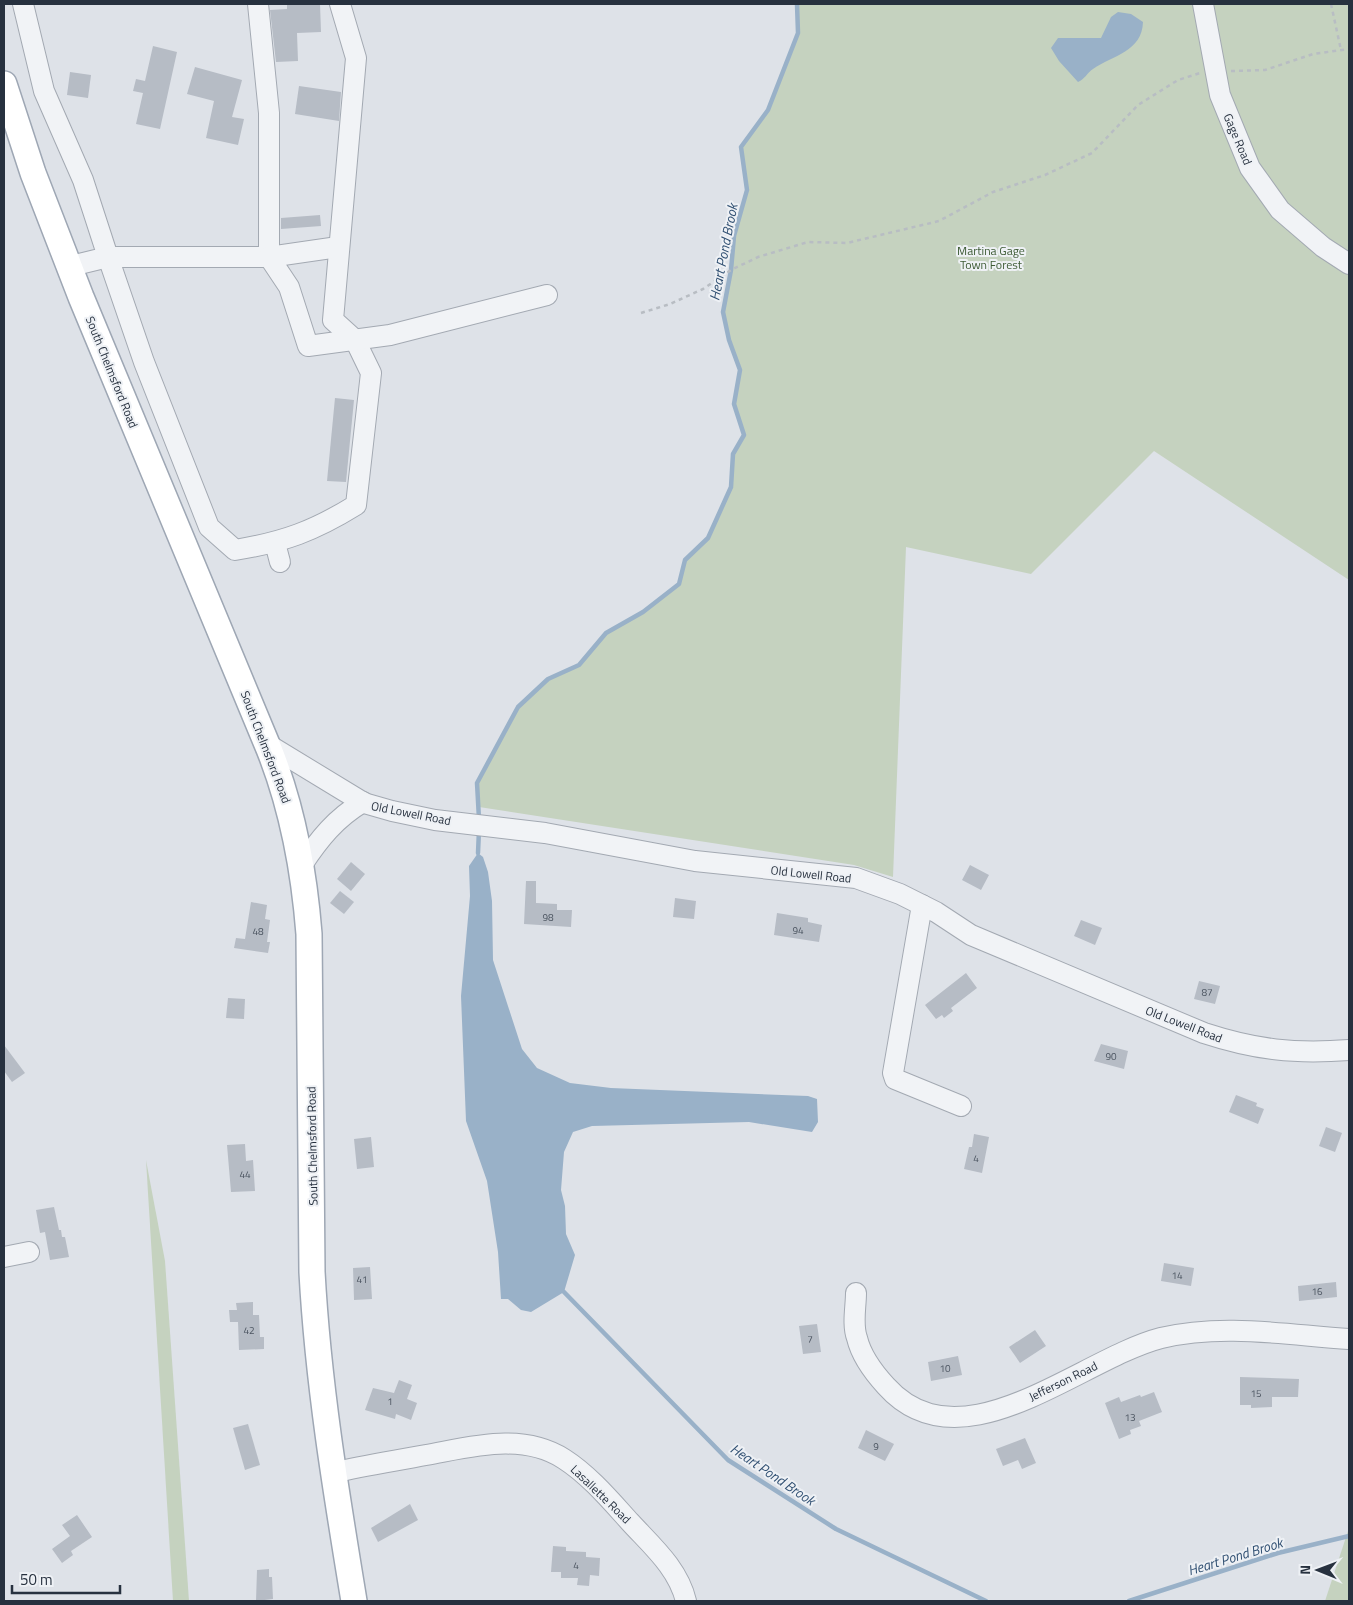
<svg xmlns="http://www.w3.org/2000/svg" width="1353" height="1605" font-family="'Titillium Web',sans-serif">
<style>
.green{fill:#c5d2bf}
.water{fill:#99b1c8}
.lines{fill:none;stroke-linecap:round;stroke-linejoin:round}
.stream{stroke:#99b1c8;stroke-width:4.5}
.building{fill:#b6bcc5}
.minor-casing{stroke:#a3a9b2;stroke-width:22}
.major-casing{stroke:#9ea7b4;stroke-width:28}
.path{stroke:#b8bdc3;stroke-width:2.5;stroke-dasharray:4 4;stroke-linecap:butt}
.minor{stroke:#f1f3f6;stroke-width:20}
.major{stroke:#fff;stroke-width:25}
.labels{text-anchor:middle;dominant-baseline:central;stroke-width:4;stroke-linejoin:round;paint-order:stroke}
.number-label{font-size:10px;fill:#4b5460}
.street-label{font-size:12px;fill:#27313f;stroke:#eef1f5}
.park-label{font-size:12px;fill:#3d5b35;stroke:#eef1f5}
.water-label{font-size:14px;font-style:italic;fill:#325173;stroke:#eef1f5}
</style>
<rect width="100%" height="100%" fill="#dee2e8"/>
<g class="green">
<path d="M797,4H1349V580L1154,451L1031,574L906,547L893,877L854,865L479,807L477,783L518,707L548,679L579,665L606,633L643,612L679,584L685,560L709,538L731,487L733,454L744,435L734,404L740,370L729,340L723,312L731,270L734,236L747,190L741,147L768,110L798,33Z"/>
<path d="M146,1160L165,1261L189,1601H173Z"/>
<path d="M1349,1528V1601H1325Z"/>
</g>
<g class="water">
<path d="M1118,12L1131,14L1143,22C1142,52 1113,55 1093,69C1087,73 1085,79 1078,82L1059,61L1051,48L1058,38H1101L1111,17Z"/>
<path d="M478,853L483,857L488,872L492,901L493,960L522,1049L537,1068L570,1083L611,1088L808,1096L817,1099L818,1122L812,1132L749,1122L592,1126L573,1132L564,1152L561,1190L565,1206L566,1234L575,1255L564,1292L531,1312L521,1310L508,1299H501L498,1252L487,1181L466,1121L461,996L470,896L469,866Z"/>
</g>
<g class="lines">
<g class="stream">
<path d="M479,819L477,783L518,707L548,679L579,665L606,633L643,612L679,584L685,560L708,538L731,487L733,454L744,435L734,404L740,370L729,340L723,312L731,270L734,236L747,190L741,147L768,110L798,33L797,4"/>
<path d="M478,853L479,830"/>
<path d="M564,1292L728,1460L836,1529L986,1601"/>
<path d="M1129,1601L1278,1553L1349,1536"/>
</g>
</g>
<g class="building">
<path d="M287,4H320L321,32L297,33L298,61L276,62L270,10L287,9Z"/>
<path d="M153,46L177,52L160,129L136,124L143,93L133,91L136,79L145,81Z"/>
<path d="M195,67L242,80L232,117L244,119L238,145L206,138L214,101L187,94Z"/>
<path d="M70,72L91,75L88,98L67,95Z"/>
<path d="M299,86L341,92L339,121L295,114Z"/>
<path d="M320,215L321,226L281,229V218Z"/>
<path d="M335,398L354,400L346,482L327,481Z"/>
<path d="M351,862L365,874L351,891L337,879Z"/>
<path d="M970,865L989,875L981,890L962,880Z"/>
<path d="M526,881H536V903L557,904V910H572L571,927L524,924Z"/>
<path d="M340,891L354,902L344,914L330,903Z"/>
<path d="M675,898L696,901L694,919L673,917Z"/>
<path d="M251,902L267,905L265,919L270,920L267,942H270L268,953L234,948L236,938L245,939Z"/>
<path d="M777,913L808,918V922L822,925L819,942L774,935Z"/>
<path d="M1081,920L1102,928L1095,945L1074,936Z"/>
<path d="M966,973L977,988L951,1008L953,1011L944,1018L942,1015L936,1019L925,1005Z"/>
<path d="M1199,981L1220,986L1215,1004L1194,999Z"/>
<path d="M228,998L245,999L244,1019L226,1018Z"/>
<path d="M1101,1044L1128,1051L1124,1069L1094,1061Z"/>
<path d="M4,1045L25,1073L12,1082L4,1071Z"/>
<path d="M1236,1095L1257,1103L1256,1106L1264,1109L1258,1124L1229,1112Z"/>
<path d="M1326,1127L1342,1133L1335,1152L1319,1146Z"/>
<path d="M974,1134L989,1137L982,1173L964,1169L969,1147H972Z"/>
<path d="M371,1137L374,1167L357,1169L354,1139Z"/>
<path d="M245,1144L246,1161L253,1160L255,1191L231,1192L227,1145Z"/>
<path d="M54,1207L59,1230H61L62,1237H65L69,1257L50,1260L45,1232L40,1233L36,1210Z"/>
<path d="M1164,1263L1194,1268L1191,1286L1161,1281Z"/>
<path d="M370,1267L372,1299L354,1300L353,1268Z"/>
<path d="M1336,1282L1337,1297L1299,1301L1298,1286Z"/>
<path d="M253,1302V1315H259L260,1337H264V1349L239,1350L238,1322H230L229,1310H237L236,1303Z"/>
<path d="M817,1324L821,1352L803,1354L799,1326Z"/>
<path d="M1035,1330L1046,1346L1020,1363L1009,1347Z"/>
<path d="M958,1356L962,1375L931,1381L928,1362Z"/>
<path d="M1240,1377L1299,1379L1298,1397H1272V1407L1251,1408V1405H1240Z"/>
<path d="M399,1380L412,1385L407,1399L417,1403L411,1420L396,1414L395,1419L365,1410L373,1388L394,1393Z"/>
<path d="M1154,1392L1162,1412L1139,1421L1141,1426L1130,1430L1131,1434L1119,1439L1105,1403L1119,1397L1121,1402L1140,1395L1141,1397Z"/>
<path d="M248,1424L260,1465L245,1470L233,1428Z"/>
<path d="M866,1430L894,1444L885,1461L858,1448Z"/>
<path d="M1025,1438L1036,1463L1022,1469L1018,1460L1003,1466L996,1449Z"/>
<path d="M410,1504L418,1520L378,1542L371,1528Z"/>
<path d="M77,1515L92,1537L71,1551L73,1555L62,1563L52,1549L70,1536L62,1525Z"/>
<path d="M553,1546L566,1547V1551L586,1552V1557L600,1558L599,1576L590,1575L589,1586L577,1585L578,1578H561V1572H551Z"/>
<path d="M269,1569V1577H272L273,1599L256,1601L257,1570Z"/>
</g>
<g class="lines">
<g class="minor-casing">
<g id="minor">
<path d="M23,4L44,91L83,180L108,257L71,266"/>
<path d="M258,4L269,113V257H108L144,362L209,527L235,550C284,542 314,531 356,505L371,373L355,340L333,320L356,58L340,4"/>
<path d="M1203,4L1220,95L1250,168L1280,210L1323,247L1349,264"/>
<path d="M338,247L269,257L289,287L308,346L390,335L547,295"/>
<path d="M275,543L280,562"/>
<path d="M267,744L364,803L392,811L435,820L545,833L695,861L856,878L900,894L936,912L971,935L1204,1033C1256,1050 1294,1054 1349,1050"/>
<path d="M302,865C319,839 336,818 363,802"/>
<path d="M922,905L893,1073L895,1079L961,1106"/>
<path d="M4,1257L29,1252"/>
<path d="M856,1293C856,1307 852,1324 857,1338C861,1355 875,1374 886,1386C961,1470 1080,1359 1161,1338C1223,1323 1287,1335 1349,1339"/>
<path d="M333,1473C364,1465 395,1461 426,1455C471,1447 522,1432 564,1459C589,1475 610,1500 630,1522C652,1546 678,1568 686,1601"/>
</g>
</g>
<g class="major-casing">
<path id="major" d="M4,84L33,173L81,297L269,749C293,809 304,870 309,934L312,1272C318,1383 336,1492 354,1601"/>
</g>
<g class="path">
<path d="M1331,4L1341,50"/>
<path d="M1231,71L1265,70L1313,54L1349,49"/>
<path d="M641,313L670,304L703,289L731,270L758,257L808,242L847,243L939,221L993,192L1045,175L1092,153L1138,105L1178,80L1200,73"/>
</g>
<use href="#minor" class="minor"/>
<use href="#major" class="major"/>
</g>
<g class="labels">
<g class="number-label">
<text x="548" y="917">98</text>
<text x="798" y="930">94</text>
<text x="258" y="931">48</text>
<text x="1207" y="992">87</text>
<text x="1111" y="1056">90</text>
<text x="976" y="1158">4</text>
<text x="245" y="1174">44</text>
<text x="1177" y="1275">14</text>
<text x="362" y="1279">41</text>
<text x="1317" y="1291">16</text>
<text x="249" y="1330">42</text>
<text x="810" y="1339">7</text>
<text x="945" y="1368">10</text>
<text x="1256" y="1393">15</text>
<text x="390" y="1401">1</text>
<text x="1130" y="1417">13</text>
<text x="876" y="1446">9</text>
<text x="576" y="1565">4</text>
</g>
<g class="street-label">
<text transform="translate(1238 139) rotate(67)">Gage Road</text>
<text transform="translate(112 372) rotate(68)">South Chelmsford Road</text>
<text transform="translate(266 747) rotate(69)">South Chelmsford Road</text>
<text transform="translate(411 813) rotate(11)">Old Lowell Road</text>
<text transform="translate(811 874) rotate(6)">Old Lowell Road</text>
<text transform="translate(1184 1024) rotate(21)">Old Lowell Road</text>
<text transform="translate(312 1146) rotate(-91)">South Chelmsford Road</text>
<text transform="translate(1063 1381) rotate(-26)">Jefferson Road</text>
<text transform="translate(601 1494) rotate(44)">Lasallette Road</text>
</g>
<g class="park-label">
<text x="991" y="250">Martina Gage<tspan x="991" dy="14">Town Forest</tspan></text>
</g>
<g class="water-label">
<text transform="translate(723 252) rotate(-79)">Heart Pond Brook</text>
<text transform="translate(773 1474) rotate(34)">Heart Pond Brook</text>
<text transform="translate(1235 1556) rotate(-17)">Heart Pond Brook</text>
</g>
</g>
<rect width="1353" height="1605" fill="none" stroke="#27313f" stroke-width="10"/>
<g transform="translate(1318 1570) rotate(271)" stroke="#eef1f5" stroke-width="4" paint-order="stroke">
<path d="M0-4L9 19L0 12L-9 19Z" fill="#27313f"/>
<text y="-8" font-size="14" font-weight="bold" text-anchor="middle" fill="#27313f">N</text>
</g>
<path d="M12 1585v8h108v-8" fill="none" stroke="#27313f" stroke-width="2.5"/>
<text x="20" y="1585" font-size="15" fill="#27313f" stroke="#eef1f5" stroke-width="4" paint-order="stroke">50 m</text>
</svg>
